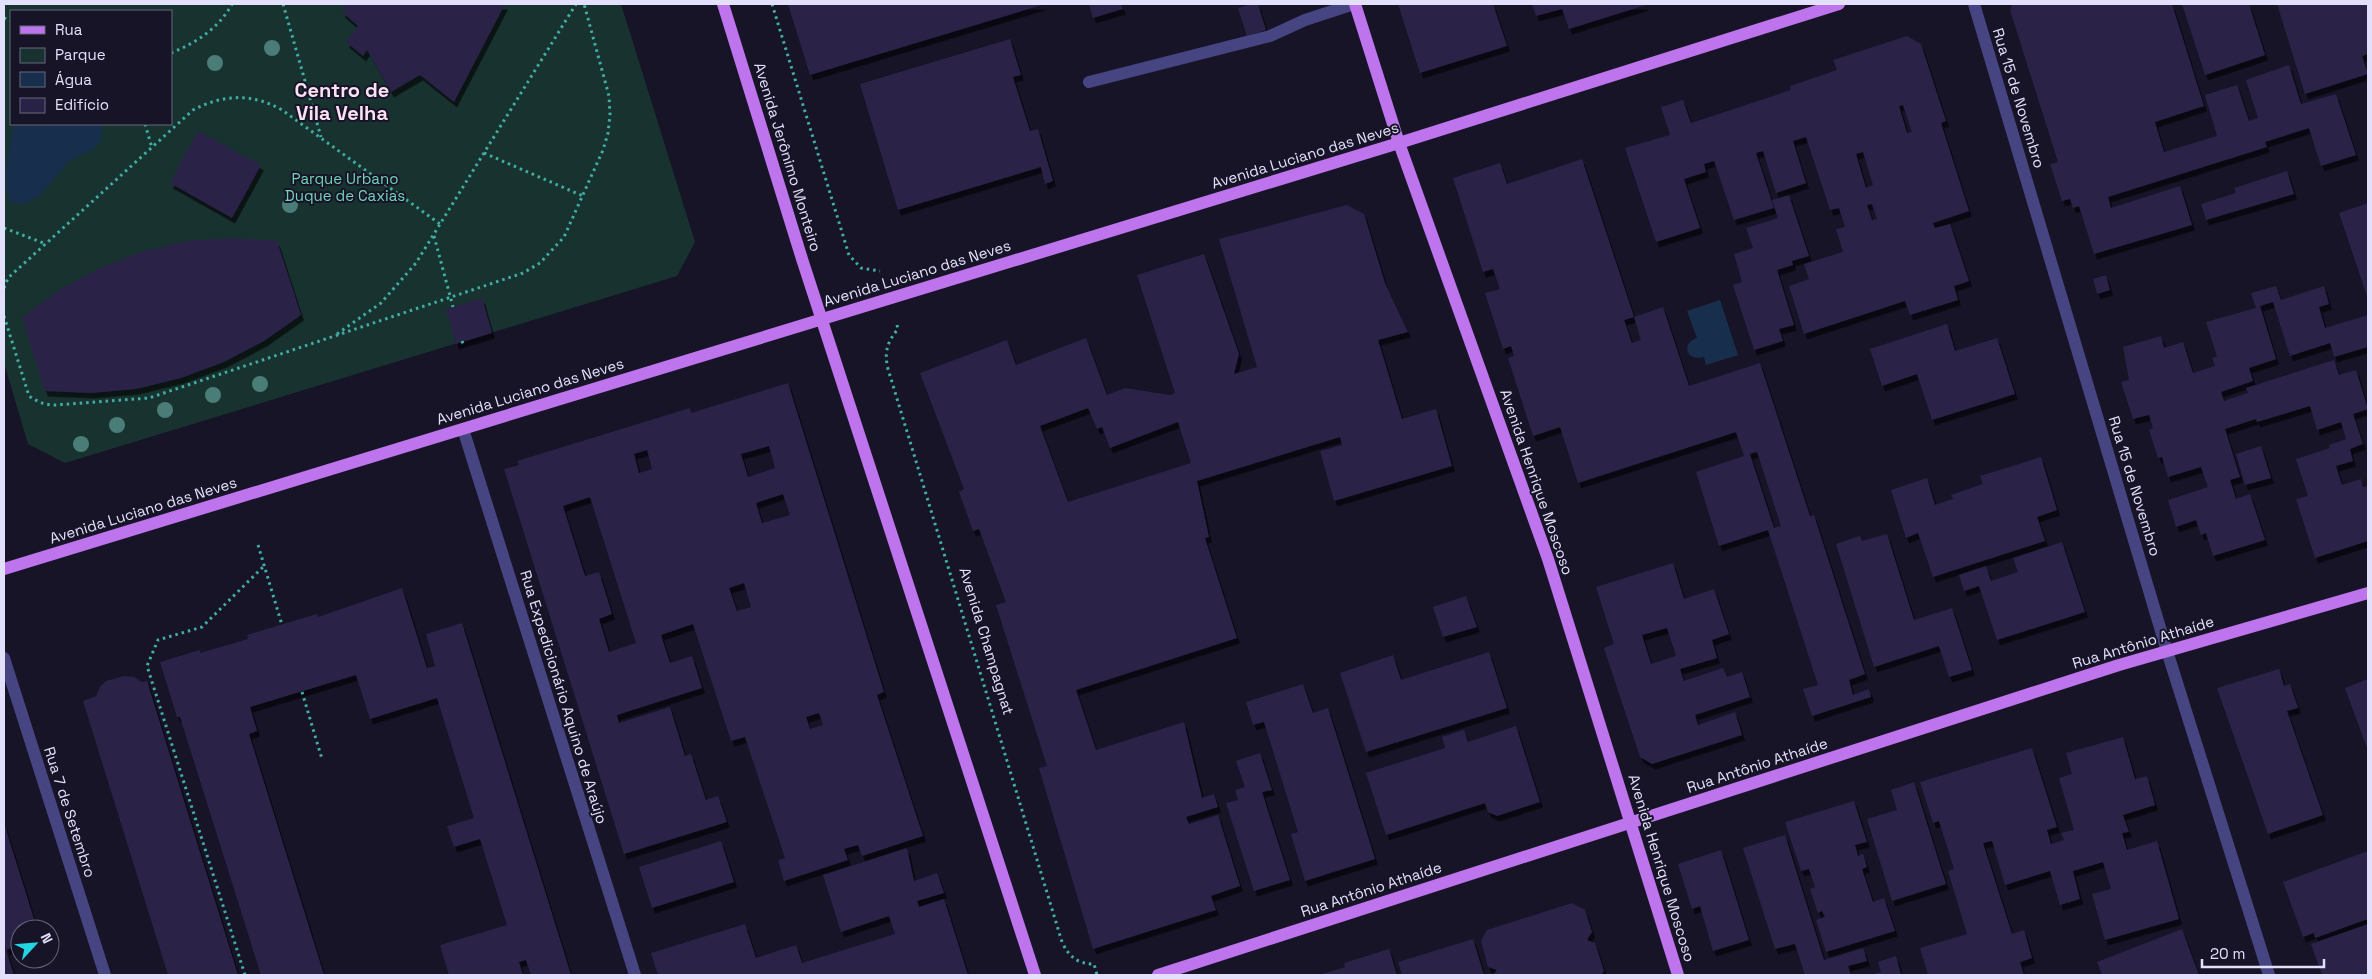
<svg xmlns="http://www.w3.org/2000/svg" width="2372" height="979" font-family="'Space Grotesk',sans-serif">
<style>
.green{fill:#183230;fill-rule:evenodd}
.water{fill:#182e4d}
.building{fill:#292247;fill-rule:evenodd;filter:url(#shadow)}
.lines{fill:none;stroke-linecap:round;stroke-linejoin:round}
.path{stroke:#40aea5;stroke-width:3;stroke-dasharray:2.5 4;stroke-linecap:butt}
.minor{stroke:#464582;stroke-width:12}
.major{stroke:#be74ed;stroke-width:12}
.tree{fill:#4a7d78}
.labels{text-anchor:middle;dominant-baseline:central;stroke-width:4;stroke-linejoin:round;paint-order:stroke}
.street-label{font-size:15px;fill:#e2e0fb;stroke:#171428}
.park-label{font-size:15px;fill:#73d3b9;stroke:#171428}
.district-label{font-size:20px;font-weight:bold;fill:#fbe1f2;stroke:#171428}
</style>
<defs>
<filter id="shadow"><feDropShadow dx="3" dy="5.5" stdDeviation="0" flood-color="#0009"/></filter>
</defs>
<rect width="100%" height="100%" fill="#171428"/>
<path class="green" d="M4,4H621L695,242L677,276L65,463L28,444L4,363ZM11,11H171V124H11Z"/>
<g class="water">
<path d="M14,124H100C102,128 103,134 101,139C97,151 82,153 73,159C53,172 42,209 12,203C0,187 10,145 14,124Z"/>
<path d="M1720,300L1738,355L1706,365L1704,357C1687,362 1680,344 1697,338L1687,311Z"/>
</g>
<g class="building">
<path d="M346,4H505L454,102L420,75L391,92L367,50L363,56L346,42L358,26L342,12Z"/>
<path d="M788,4H1045L810,75Z"/>
<path d="M1089,4H1121L1123,9L1093,18Z"/>
<path d="M1251,4H1258L1266,30L1247,36L1238,8Z"/>
<path d="M1398,4H1493L1507,46L1420,73Z"/>
<path d="M1532,4H1645L1646,5L1569,29L1562,9L1536,16Z"/>
<path d="M2015,4H2172L2204,106L2155,122L2164,152L2217,136L2205,95L2237,85L2249,121L2258,118L2246,80L2289,65L2301,104L2336,94L2356,155L2321,166L2309,128L2265,142L2267,147L2108,197L2111,208L2180,186L2192,225L2094,254L2079,206L2073,208L2070,199L2062,201L2050,164L2058,162L2010,10L2012,5Z"/>
<path d="M2182,4H2249L2265,55L2205,75Z"/>
<path d="M2277,4H2368V54L2362,56L2368,74L2305,94Z"/>
<path d="M1907,36L1921,44L1946,121L1941,123L1969,211L1933,223L1935,228L1950,224L1969,281L1954,286L1958,300L1910,315L1905,301L1804,334L1789,286L1809,279L1804,264L1843,252L1836,229L1845,227L1839,208L1830,210L1806,137L1793,141L1806,183L1776,193L1763,151L1756,153L1774,208L1734,220L1714,161L1704,164L1706,172L1684,179L1700,228L1656,242L1625,148L1670,135L1661,107L1683,100L1691,123L1791,90L1790,86L1837,70L1833,60ZM1903,105L1912,132L1907,133L1899,106ZM1863,152L1873,185L1866,188L1856,154ZM1872,204L1877,219L1872,220L1867,205Z"/>
<path d="M1010,39L1021,75L1013,77L1030,131L1038,129L1053,181L1045,184L1041,167L898,210L860,84Z"/>
<path d="M198,131L261,165L232,218L170,183Z"/>
<path d="M1582,159L1634,317L1624,320L1632,343L1641,340L1634,317L1663,307L1689,386L1760,363L1810,516L1814,515L1865,674L1849,680L1853,695L1869,689L1871,697L1812,716L1803,689L1818,685L1768,530L1719,546L1696,472L1744,456L1736,432L1578,483L1560,427L1533,436L1508,358L1514,356L1511,346L1503,349L1485,293L1500,289L1493,269L1483,272L1453,178L1500,163L1507,184ZM1757,452L1781,526L1774,528L1750,454Z"/>
<path d="M2287,171L2294,194L2206,220L2201,204L2236,193L2234,188Z"/>
<path d="M1789,195L1809,256L1792,261L1793,265L1777,270L1794,325L1779,329L1783,341L1754,350L1733,285L1742,282L1734,254L1753,248L1746,228L1778,218L1772,200Z"/>
<path d="M2368,203V299L2339,213Z"/>
<path d="M1347,205L1364,214L1385,283L1408,332L1378,340L1402,419L1436,409L1452,466L1334,501L1320,451L1342,445L1340,437L1197,481L1209,537L1205,538L1237,638L1076,690L1096,750L1184,722L1202,798L1214,794L1218,807L1186,817L1189,824L1218,815L1240,886L1211,896L1216,910L1093,949L1039,768L1047,766L996,605L1006,602L979,529L973,531L959,492L964,489L920,373L1007,340L1016,365L1086,338L1107,395L1125,388L1170,395L1175,393L1137,275L1204,254L1239,354L1234,374L1257,367L1219,239ZM1088,408L1097,429L1102,427L1110,448L1178,422L1191,463L1068,502L1040,426Z"/>
<path d="M232,238L277,241L301,315L264,341L224,362L181,378L136,389L91,393L45,391L22,317L59,290L100,268L142,252L187,241Z"/>
<path d="M2106,275L2110,290L2097,294L2093,279Z"/>
<path d="M2276,286L2281,300L2324,286L2329,304L2319,307L2325,328L2368,315V347L2334,357L2330,343L2290,356L2273,302L2260,306L2276,359L2249,368L2253,381L2221,392L2224,401L2248,393L2246,388L2334,360L2339,375L2356,370L2368,409L2353,414L2363,444L2350,449L2353,461L2336,466L2342,485L2361,479L2363,487L2368,486V541L2315,558L2296,499L2308,496L2296,459L2330,448L2329,445L2346,439L2341,422L2317,430L2310,406L2257,422L2256,419L2225,429L2240,477L2230,480L2236,499L2250,494L2265,540L2213,556L2206,533L2201,535L2196,520L2176,527L2168,500L2208,487L2201,467L2168,477L2162,457L2158,458L2149,430L2153,428L2149,415L2133,419L2121,382L2129,380L2123,347L2161,336L2164,348L2183,342L2193,373L2215,366L2212,358L2217,356L2206,322L2256,308L2251,293Z"/>
<path d="M482,298L492,333L456,344L446,309Z"/>
<path d="M1947,324L1955,351L1997,338L2015,394L1932,420L1917,374L1882,386L1870,349Z"/>
<path d="M788,383L884,692L877,695L923,836L862,856L858,845L844,849L848,860L784,881L778,860L785,858L745,737L731,741L693,624L661,635L670,663L692,656L702,688L617,715L619,723L670,707L685,756L691,754L706,800L718,796L727,822L624,854L504,469L519,465L517,461L690,408L691,413ZM769,446L775,468L748,477L741,454ZM647,450L652,469L639,473L634,454ZM783,494L790,515L762,523L756,503ZM590,497L636,643L609,652L599,619L612,614L599,572L585,576L563,506ZM744,583L751,607L737,611L729,588ZM819,713L823,725L810,729L806,717Z"/>
<path d="M2261,446L2271,478L2245,485L2236,454Z"/>
<path d="M2041,457L2057,510L2037,517L2045,541L1933,577L1918,533L1906,538L1891,490L1927,478L1935,505L1953,499L1951,495L1983,484L1980,476Z"/>
<path d="M1887,534L1914,620L1952,608L1972,670L1949,677L1939,646L1874,667L1836,544L1860,536L1862,541Z"/>
<path d="M2062,542L2085,612L1997,640L1979,586L1964,591L1959,575L1986,566L1991,581L2018,572L2013,558Z"/>
<path d="M1673,563L1684,599L1714,589L1729,634L1712,640L1717,658L1680,669L1684,681L1723,668L1727,677L1742,672L1750,697L1695,715L1698,725L1735,712L1742,735L1652,764L1640,757L1604,648L1614,644L1596,587ZM1667,628L1676,656L1651,664L1642,635Z"/>
<path d="M402,588L427,668L435,666L426,634L462,623L571,975H531L526,960L519,962L523,975H449L440,945L507,925L480,839L454,847L447,826L474,818L437,698L370,719L356,675L250,707L257,731L249,734L324,975H261L180,717H177L160,662L200,650V653L248,639L247,635L317,614L318,617Z"/>
<path d="M1466,596L1477,627L1443,637L1433,607Z"/>
<path d="M1489,652L1507,708L1366,752L1340,673L1393,655L1401,680Z"/>
<path d="M2279,669L2284,686L2290,684L2298,708L2287,711L2323,815L2268,834L2217,688Z"/>
<path d="M124,676L134,677L142,682L147,681L238,975H168L83,701L96,696L100,687L106,681Z"/>
<path d="M2368,679V751L2345,688Z"/>
<path d="M1303,684L1313,713L1328,708L1375,859L1305,881L1291,834L1298,832L1264,722L1253,725L1246,702Z"/>
<path d="M1516,726L1540,802L1497,816L1488,812L1485,803L1386,835L1366,773L1445,748L1442,737L1464,730L1468,742Z"/>
<path d="M2123,737L2135,779L2147,776L2155,805L2123,815L2129,832L2122,833L2127,850L2157,841L2179,919L2105,940L2092,894L2111,889L2103,862L2073,871L2080,899L2060,905L2050,871L2005,885L1992,841L1983,843L2012,934L2024,930L2032,958L2020,962L2024,975H1928L1920,948L1967,934L1948,871L1954,869L1939,821L1933,823L1920,782L2032,748L2057,827L2047,830L2051,844L2064,840L2061,833L2074,830L2059,778L2072,774L2066,753Z"/>
<path d="M1260,753L1272,790L1262,792L1290,880L1254,891L1226,803L1238,800L1235,790L1245,787L1236,761Z"/>
<path d="M1914,782L1946,884L1892,901L1867,819L1897,810L1891,790Z"/>
<path d="M1854,801L1867,842L1855,845L1858,856L1863,854L1867,867L1862,869L1873,902L1884,898L1895,931L1826,952L1816,920L1825,917L1822,911L1818,913L1810,889L1815,887L1809,869L1801,871L1785,822Z"/>
<path d="M4,823L37,929H20V946L6,950L4,942Z"/>
<path d="M1785,835L1824,960L1863,948L1867,961L1848,966L1851,975H1805L1795,944L1775,949L1743,848Z"/>
<path d="M721,841L734,882L652,908L639,867Z"/>
<path d="M907,848L914,881L937,873L944,893L917,901L919,907L944,899L968,975H658L651,953L745,924L756,958L796,945L802,963L895,934L889,916L841,932L823,875Z"/>
<path d="M1721,850L1749,940L1713,951L1700,906L1692,909L1678,864Z"/>
<path d="M2368,851V919L2315,938L2314,933L2303,937L2283,882Z"/>
<path d="M1572,903L1585,910L1592,932L1587,940L1595,943L1604,971L1601,975H1493L1497,970L1488,967L1481,941L1487,930Z"/>
<path d="M2368,924V975H2322L2311,944Z"/>
<path d="M2182,929L2199,975H2102L2097,962Z"/>
<path d="M1473,939L1484,975H1402L1398,962Z"/>
<path d="M1389,949L1397,975H1319L1345,967L1344,963Z"/>
<path d="M6,950L14,975H4V951Z"/>
<path d="M1896,956L1901,975H1871L1881,972L1878,962Z"/>
</g>
<g class="lines">
<g class="path">
<path d="M283,4L321,137"/>
<path d="M772,4L849,255L861,268L880,271"/>
<path d="M4,18L11,21"/>
<path d="M171,53C196,43 219,28 232,4"/>
<path d="M145,124L152,148"/>
<path d="M484,153L583,196"/>
<path d="M4,228L46,244"/>
<path d="M434,236L453,307"/>
<path d="M4,288L8,278L193,110C224,94 252,93 282,110L440,224"/>
<path d="M4,316L29,396C38,402 45,405 55,405L149,398L523,273L540,263L564,237L603,150L608,133L610,115L609,96L584,4"/>
<path d="M897,325L898,329C887,342 884,353 888,369L1062,942C1069,957 1078,964 1094,964L1097,975"/>
<path d="M337,334L381,303L416,263L576,4"/>
<path d="M462,341L464,346"/>
<path d="M258,545L282,625"/>
<path d="M302,692L322,759"/>
<path d="M245,975L147,666L158,640L202,627L264,566"/>
</g>
<g class="minor">
<path d="M1974,4L2167,651L2269,975"/>
<path d="M1089,82L1270,36L1305,20L1354,4"/>
<path d="M463,429L635,975"/>
<path d="M4,658L105,975"/>
</g>
<g class="major">
<path d="M723,4L802,259L1035,975"/>
<path d="M1355,4L1399,143L1548,559L1678,975"/>
<path d="M4,569L1399,143L1839,4"/>
<path d="M1158,975L2119,665L2368,593"/>
</g>
</g>
<g class="tree">
<circle cx="272" cy="48" r="8"/>
<circle cx="215" cy="63" r="8"/>
<circle cx="290" cy="205" r="8"/>
<circle cx="260" cy="384" r="8"/>
<circle cx="213" cy="395" r="8"/>
<circle cx="165" cy="410" r="8"/>
<circle cx="117" cy="425" r="8"/>
<circle cx="81" cy="444" r="8"/>
</g>
<g class="labels">
<g class="street-label">
<text transform="translate(2019 98) rotate(73)">Rua 15 de Novembro</text>
<text transform="translate(1305 155) rotate(-17)">Avenida Luciano das Neves</text>
<text transform="translate(788 157) rotate(73)">Avenida Jerônimo Monteiro</text>
<text transform="translate(917 273) rotate(-17)">Avenida Luciano das Neves</text>
<text transform="translate(530 391) rotate(-17)">Avenida Luciano das Neves</text>
<text transform="translate(1537 482) rotate(71)">Avenida Henrique Moscoso</text>
<text transform="translate(2135 486) rotate(73)">Rua 15 de Novembro</text>
<text transform="translate(143 510) rotate(-17)">Avenida Luciano das Neves</text>
<text transform="translate(987 641) rotate(73)">Avenida Champagnat</text>
<text transform="translate(2143 642) rotate(-17)">Rua Antônio Athaíde</text>
<text transform="translate(564 697) rotate(73)">Rua Expedicionário Aquino de Araújo</text>
<text transform="translate(1757 765) rotate(-18)">Rua Antônio Athaíde</text>
<text transform="translate(70 812) rotate(72)">Rua 7 de Setembro</text>
<text transform="translate(1662 868) rotate(73)">Avenida Henrique Moscoso</text>
<text transform="translate(1371 889) rotate(-18)">Rua Antônio Athaíde</text>
</g>
<g class="park-label">
<text x="345" y="178">Parque Urbano<tspan x="345" dy="17">Duque de Caxias</tspan></text>
</g>
<g class="district-label">
<text x="342" y="90">Centro de<tspan x="342" dy="23">Vila Velha</tspan></text>
</g>
</g>
<rect width="2372" height="979" fill="none" stroke="#e2e0fb" stroke-width="10"/>
<rect x="10" y="10" width="162" height="115" fill="#171428" stroke="#68667c"/>
<rect x="20" y="26" width="25" height="8" fill="#be74ed" stroke="#68667c"/>
<text x="55" y="35" font-size="15" fill="#e2e0fb">Rua</text>
<rect x="20" y="48" width="25" height="15" fill="#183230" stroke="#68667c"/>
<text x="55" y="60" font-size="15" fill="#e2e0fb">Parque</text>
<rect x="20" y="72" width="25" height="15" fill="#182e4d" stroke="#68667c"/>
<text x="55" y="85" font-size="15" fill="#e2e0fb">Água</text>
<rect x="20" y="98" width="25" height="15" fill="#292247" stroke="#68667c"/>
<text x="55" y="110" font-size="15" fill="#e2e0fb">Edifício</text>
<g transform="translate(35 944) rotate(64)"><circle r="24" fill="#171428" stroke="#68667c"/>
<path d="M0-4L9 19L0 12L-9 19Z" fill="#23d4e3"/>
<text y="-8" font-size="14" font-weight="bold" text-anchor="middle" fill="#e2e0fb">N</text>
</g>
<path d="M2202 959v8h122v-8" fill="none" stroke="#e2e0fb" stroke-width="2.5"/>
<text x="2210" y="959" font-size="15" fill="#e2e0fb" stroke="#171428" stroke-width="4" paint-order="stroke">20 m</text>
</svg>
